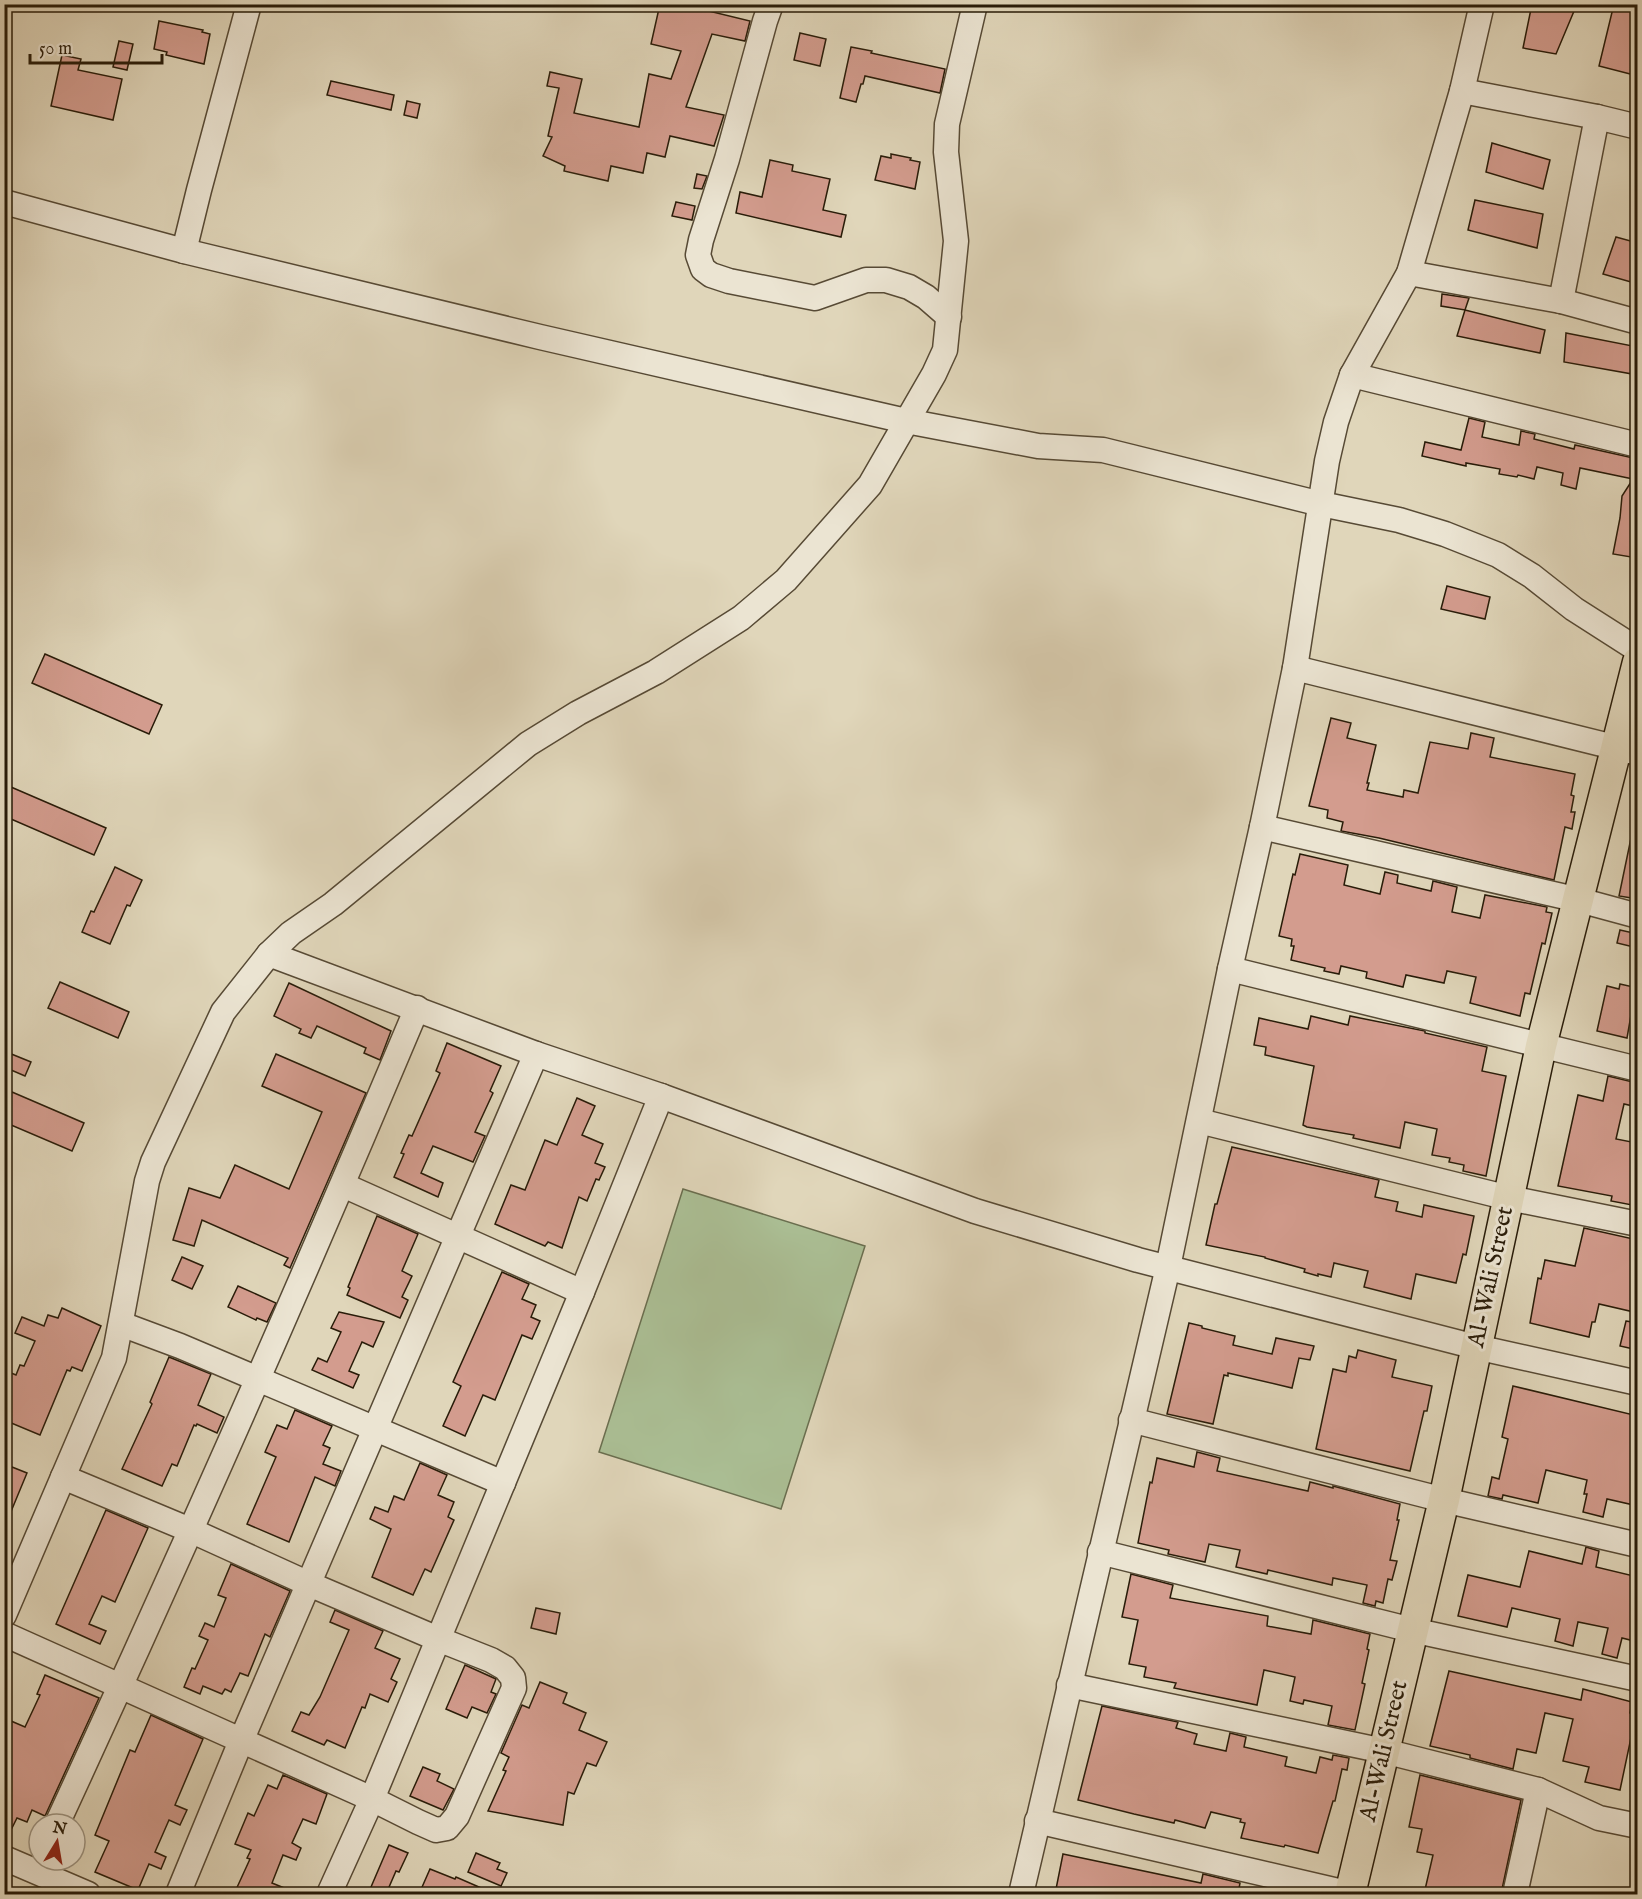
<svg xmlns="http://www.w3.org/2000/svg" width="1642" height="1899" font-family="'IM FELL English',serif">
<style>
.green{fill:#abbf95;stroke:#6a6e4f;stroke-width:1.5}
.building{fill:#d39c8e;stroke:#291c09;stroke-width:1.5}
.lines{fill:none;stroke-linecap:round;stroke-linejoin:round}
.minor-casing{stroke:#574a35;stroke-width:27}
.major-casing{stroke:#291c09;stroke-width:33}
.minor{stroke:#ebe4d2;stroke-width:24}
.major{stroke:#e0d6ba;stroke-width:30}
.labels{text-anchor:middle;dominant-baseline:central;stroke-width:6;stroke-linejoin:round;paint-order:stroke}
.street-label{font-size:24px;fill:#291c09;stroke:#ebe4d2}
</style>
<rect width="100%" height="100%" fill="#e0d6ba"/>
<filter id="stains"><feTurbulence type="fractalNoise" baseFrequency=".00333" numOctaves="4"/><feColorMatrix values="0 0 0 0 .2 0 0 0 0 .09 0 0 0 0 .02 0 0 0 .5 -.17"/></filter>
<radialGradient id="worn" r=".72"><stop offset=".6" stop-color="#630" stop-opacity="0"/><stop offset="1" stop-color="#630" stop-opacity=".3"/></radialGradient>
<path class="green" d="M683,1189L865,1246L781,1509L599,1452Z"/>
<g class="building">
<path d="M660,4H680L750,21L745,41L712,34L686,107L724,115L714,146L670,136L665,157L647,153L643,173L611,166L608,181L564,171L565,166L543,156L552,137L548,136L559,88L547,86L550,72L582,79L574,113L639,127L649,74L671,79L681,51L651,44Z"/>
<path d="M1532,4H1577L1556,54L1523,48Z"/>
<path d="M1614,4H1638V76L1599,66Z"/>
<path d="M159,21L203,30L202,32L210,34L204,64L166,55L167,52L154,49Z"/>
<path d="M800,33L826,39L820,66L794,60Z"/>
<path d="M119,41L133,44L127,70L113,67Z"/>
<path d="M851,47L872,51L871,53L945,69L940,93L865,76L863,84H861L856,102L840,98Z"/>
<path d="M62,55L81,59L78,70L122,79L113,120L51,106Z"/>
<path d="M331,81L394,95L391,110L327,95Z"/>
<path d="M407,101L420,104L417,118L404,115Z"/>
<path d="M1492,143L1550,160L1543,189L1486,172Z"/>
<path d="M891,154L911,158L910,160L920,162L915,189L875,180L881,156L891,158Z"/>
<path d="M770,160L793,165L792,171L830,179L823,210L846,215L841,237L736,213L740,192L762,197Z"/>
<path d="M697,174L707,176L702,189L694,188Z"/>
<path d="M1475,200L1543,214L1537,248L1468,230Z"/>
<path d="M676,202L695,206L692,220L672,216Z"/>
<path d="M1616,237L1638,243V284L1603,274Z"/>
<path d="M1442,294L1469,298L1465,310L1441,306Z"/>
<path d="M1465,310L1545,330L1540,353L1457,336Z"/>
<path d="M1566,333L1638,347V375L1564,362Z"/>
<path d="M1469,418L1485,422L1482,437L1519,445L1521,431L1535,434L1534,439L1574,449L1575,445L1638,459V528L1631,557L1613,554L1620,518L1622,496L1633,479L1580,468L1576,489L1561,485L1563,473L1537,467L1534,479L1518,475L1517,477L1499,474L1500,469L1466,463V466L1422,456L1425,442L1461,450Z"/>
<path d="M1447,586L1490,597L1485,619L1441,609Z"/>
<path d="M45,654L162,705L149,734L32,683Z"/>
<path d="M1331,718L1351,723L1347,738L1376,745L1367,783H1369L1367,790L1403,797L1404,790L1418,793L1430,742L1468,749L1471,733L1494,738L1490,757L1575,774L1571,795L1574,796L1571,812H1575L1572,829L1565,827L1554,880L1379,838L1341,831L1343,822L1327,818L1328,810L1309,806Z"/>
<path d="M4,784L106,828L94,855L4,816Z"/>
<path d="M1631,838H1638V899L1619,896Z"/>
<path d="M1300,854L1348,865L1344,885L1380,894L1385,872L1398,875L1397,883L1431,891L1433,881L1457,887L1452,912L1480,918L1485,895L1547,907L1546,912L1552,913L1545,944L1542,943L1530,994L1525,993L1520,1016L1470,1003L1476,977L1447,971L1444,983L1406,975L1403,987L1366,978L1367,972L1341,966L1339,974L1324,971L1325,968L1291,960L1294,946H1291L1292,939L1279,936L1293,874L1295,875Z"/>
<path d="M115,867L142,880L130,906L127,905L110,944L82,932L91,911L94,912Z"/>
<path d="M1620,930L1638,934V948L1617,943Z"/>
<path d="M60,982L129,1012L118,1038L48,1008Z"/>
<path d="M289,983L391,1031L380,1060L364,1053L366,1048L317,1026L311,1038L299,1033L301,1029L274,1016Z"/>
<path d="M1620,984L1638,988V1017L1631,1015L1627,1038L1597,1031L1607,986L1619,989Z"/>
<path d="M1311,1016L1348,1025L1350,1016L1425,1031V1033L1487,1047L1482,1071L1506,1076L1486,1176L1463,1171L1464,1165L1449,1162L1450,1158L1432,1155L1437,1129L1405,1122L1400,1148L1353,1138L1354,1135L1307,1127L1303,1125L1314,1066L1265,1055L1266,1047L1254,1045L1259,1018L1308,1029Z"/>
<path d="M447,1043L501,1066L490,1091L493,1093L475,1132L485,1136L473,1162L433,1146L421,1173L443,1183L438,1197L394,1177L404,1154L401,1153L409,1135L412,1136L440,1073L436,1071Z"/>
<path d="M4,1051L31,1062L25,1076L4,1067Z"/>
<path d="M276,1054L366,1093L290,1268L284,1265L288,1258L202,1220L194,1246L173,1240L189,1188L220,1198L235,1165L289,1189L322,1112L262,1086Z"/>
<path d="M1608,1076L1637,1083L1633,1106L1624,1104L1616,1139L1637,1143L1635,1154H1638V1203L1633,1202L1632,1205L1611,1201L1612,1196L1558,1186L1578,1095L1603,1101Z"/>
<path d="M12,1092L84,1123L72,1151L4,1122V1110Z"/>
<path d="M577,1098L595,1106L582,1135L603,1144L595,1163L605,1167L599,1180L596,1179L587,1201L579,1197L562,1248L548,1242L545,1246L495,1224L511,1185L525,1190L545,1140L557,1145Z"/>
<path d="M1232,1147L1379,1180L1375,1197L1398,1202L1396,1211L1422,1217L1424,1205L1474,1216L1466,1255L1463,1254L1456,1283L1416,1274L1411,1299L1364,1287L1368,1271L1334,1263L1331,1277L1318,1274V1276L1304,1272L1305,1269L1265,1258V1257L1206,1245L1215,1204H1217Z"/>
<path d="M377,1216L418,1234L402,1271L412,1276L402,1297L408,1300L400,1318L347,1295L350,1288L348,1287Z"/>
<path d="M1584,1228L1638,1240V1294L1634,1312L1599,1304L1595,1322H1592L1589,1337L1530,1323L1538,1278L1541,1279L1545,1260L1575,1266Z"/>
<path d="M182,1257L203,1266L192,1289L172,1280Z"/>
<path d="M502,1272L529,1284L522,1299L536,1305L531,1317L540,1321L532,1339L522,1335L495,1400L483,1395L465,1436L443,1426L461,1386L453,1382Z"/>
<path d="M238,1286L276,1303L267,1322L257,1318L256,1320L228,1307Z"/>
<path d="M62,1308L101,1326L82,1371L72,1367L70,1371L67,1370L40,1435L4,1420V1370L16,1375L20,1365L24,1366L35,1341L15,1333L22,1317L44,1326L48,1315L58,1318Z"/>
<path d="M339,1312L384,1322L373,1347L362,1342L349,1371L359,1375L353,1388L312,1370L318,1358L327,1362L341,1332L331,1328Z"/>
<path d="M1626,1321L1638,1323V1350L1620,1346Z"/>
<path d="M1189,1323L1202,1326V1328L1235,1336L1233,1345L1272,1354L1276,1338L1314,1346L1310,1360L1299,1358L1292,1388L1228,1373V1376L1224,1375L1213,1424L1167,1414Z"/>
<path d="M1358,1350L1396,1360L1392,1377L1432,1386L1427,1411H1424L1410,1471L1316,1449L1333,1369L1346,1372L1349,1356L1356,1358Z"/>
<path d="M169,1357L211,1374L198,1405L224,1417L217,1433L197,1424L196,1426L194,1425L177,1466L172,1464L162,1486L122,1469L152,1404L150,1402Z"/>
<path d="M1513,1386L1638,1416V1506L1607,1499L1603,1517L1583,1512L1587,1494H1584L1587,1480L1546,1470L1538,1503L1503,1495L1502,1499L1488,1496L1492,1477L1499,1479L1508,1439L1502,1437Z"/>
<path d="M295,1410L332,1426L323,1445L330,1448L323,1464L341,1471L335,1486L315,1477L289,1542L247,1524L276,1457L265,1452L277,1425L287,1429Z"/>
<path d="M1197,1452L1220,1458L1217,1471L1308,1491L1310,1482L1333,1488V1486L1400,1504L1397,1520H1399L1390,1560L1397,1561L1392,1580L1388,1579L1383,1603L1376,1601L1375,1606L1363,1603L1367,1585L1333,1578L1332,1585L1268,1570L1267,1574L1236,1567L1240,1550L1209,1544L1205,1562L1168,1554L1169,1550L1138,1543L1150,1482L1152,1483L1157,1458L1194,1467Z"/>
<path d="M420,1463L447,1475L438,1495L454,1502L448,1517L454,1520L431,1572L425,1569L424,1571L413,1595L372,1577L391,1529L370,1519L375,1507L388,1512L394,1496L404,1500Z"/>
<path d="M12,1467L27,1473L5,1526L4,1484Z"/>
<path d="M106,1510L148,1528L115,1602L102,1596L89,1624L106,1631L100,1644L56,1624Z"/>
<path d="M1586,1547L1599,1551L1596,1567L1638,1577V1642L1622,1638L1617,1658L1602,1654L1608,1628L1578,1622L1573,1646L1555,1641L1560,1619L1512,1608L1507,1627L1458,1616L1468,1575L1520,1587L1529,1551L1582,1564Z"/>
<path d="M231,1564L290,1591L270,1637L265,1634L248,1676L240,1673L231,1692L225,1689L222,1694L203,1686L200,1694L184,1687L192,1668L195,1669L208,1640L199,1636L205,1623L214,1627L226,1598L218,1595Z"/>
<path d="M1131,1574L1173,1585L1170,1598L1268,1616L1267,1626L1311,1634L1313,1620L1370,1634L1367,1649L1369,1650L1362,1683L1365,1684L1355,1730L1328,1725L1332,1706L1304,1700L1303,1704L1290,1701L1295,1677L1264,1670L1257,1705L1174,1688L1176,1683L1144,1677L1146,1667L1129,1664L1138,1620L1122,1617Z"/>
<path d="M536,1608L560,1613L556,1634L531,1628Z"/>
<path d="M335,1610L383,1631L375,1648L400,1659L391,1679L397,1682L388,1702L370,1694L365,1708L362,1707L345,1748L327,1740L324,1745L292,1731L301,1712L309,1715L320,1697L349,1630L330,1622Z"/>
<path d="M465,1665L496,1679L491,1692L496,1694L487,1713L472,1707L467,1718L446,1709Z"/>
<path d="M1449,1671L1581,1700L1583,1689L1632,1702L1630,1713L1636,1714L1620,1790L1585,1782L1589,1767L1563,1761L1573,1719L1545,1713L1536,1753L1517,1749L1513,1769L1470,1758V1755L1430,1746Z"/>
<path d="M45,1675L99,1698L45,1816L32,1810L27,1822L17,1818L4,1844V1718L25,1727L40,1695L37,1694Z"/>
<path d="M540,1682L567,1693L563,1703L586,1713L579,1730L607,1742L596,1766L587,1763L574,1794L568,1792L563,1825L488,1811L506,1771L503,1770L509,1757L501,1753L522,1705L529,1708Z"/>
<path d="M1102,1706L1178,1722L1176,1728L1197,1734L1194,1744L1226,1751L1230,1733L1246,1737L1244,1747L1287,1757L1285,1766L1316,1773L1320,1757L1332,1760L1333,1755L1349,1758L1347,1770L1342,1769L1335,1801H1333L1318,1853L1285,1845L1284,1847L1241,1838L1245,1823L1240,1822L1241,1819L1211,1812L1205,1828L1175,1820L1174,1823L1134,1814L1078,1800Z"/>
<path d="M151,1715L203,1739L175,1805L187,1810L180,1825L169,1820L155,1852L166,1857L161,1869L149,1864L138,1890L95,1872L109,1841L95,1835L130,1750L135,1752Z"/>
<path d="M423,1767L440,1774L437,1781L454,1789L443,1810L410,1796Z"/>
<path d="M283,1775L327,1794L316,1824L303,1819L292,1843L301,1848L296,1860L283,1855L272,1883L299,1894H234L250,1859L247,1858L251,1850L235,1844L248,1813L254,1816L268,1785L277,1789Z"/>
<path d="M1420,1775L1521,1800L1501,1894H1424L1433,1855L1417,1852L1422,1829L1409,1827Z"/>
<path d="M389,1845L408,1853L399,1872L396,1871L386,1894H368Z"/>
<path d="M476,1853L500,1863L497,1869L507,1873L501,1886L468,1872Z"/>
<path d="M1063,1854L1201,1883L1203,1874L1240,1883L1238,1894H1055Z"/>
<path d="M430,1869L455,1879L456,1877L495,1894H419Z"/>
</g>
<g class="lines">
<g class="minor-casing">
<g id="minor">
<path d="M771,4L765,21L727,159L701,240L698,255L703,269L711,275L729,281L815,298L866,280H886L909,287L926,297L949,317"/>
<path d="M1462,91L1597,117L1638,127"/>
<path d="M4,202L184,251L540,337L906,421L1038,446L1103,450L1321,504L1399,520L1445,534L1498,555L1532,576L1574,609L1638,650"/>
<path d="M184,251L199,190L249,4"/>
<path d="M1409,273L1561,301L1638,322"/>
<path d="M1561,301L1597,117"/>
<path d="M1352,375L1638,445"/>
<path d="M1295,668L1638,753"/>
<path d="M1262,827L1579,900L1638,916"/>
<path d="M269,954L536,1054L661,1096L975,1211L1138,1260L1476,1347L1638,1383"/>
<path d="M1230,969L1638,1069"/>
<path d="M1199,1121L1509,1198L1638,1224"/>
<path d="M343,1185L582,1292"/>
<path d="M121,1324L180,1346L503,1483"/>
<path d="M1131,1420L1444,1500L1638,1545"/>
<path d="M1100,1552L1412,1630L1638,1679"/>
<path d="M4,1615L114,1358L147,1181L153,1162L223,1012L269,954L291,933L333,904L528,744L578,713L656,672L741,618L786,580L870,485L934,374L945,350L956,241L946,152L947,124L975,4"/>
<path d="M4,1634L372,1799L418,1822L436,1830L447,1828L457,1816L514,1688L513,1678L505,1668L491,1660L438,1639L309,1584L190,1530L63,1477"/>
<path d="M1069,1685L1384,1751L1538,1790L1599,1818L1638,1826"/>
<path d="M1037,1821L1351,1894"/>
<path d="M57,1824C182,1554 302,1282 417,1008"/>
<path d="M4,1858L88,1894"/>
<path d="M178,1894L241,1741L536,1054"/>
<path d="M329,1894L372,1799L582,1292L661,1096"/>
<path d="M1021,1894L1168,1267L1230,969L1262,827L1295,668L1327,461L1336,422L1352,375L1409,273L1462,91L1482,4"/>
<path d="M1515,1894L1538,1790"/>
</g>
</g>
<g class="major-casing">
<path id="major" d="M1350,1894L1444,1500L1541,1046L1638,662"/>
</g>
<use href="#minor" class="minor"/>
<use href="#major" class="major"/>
</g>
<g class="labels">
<g class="street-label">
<text transform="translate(1491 1277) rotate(-78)">Al-Wali Street</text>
<text transform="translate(1384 1751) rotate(-77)">Al-Wali Street</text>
</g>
</g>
<rect width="1642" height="1899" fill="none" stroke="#e0d6ba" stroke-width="24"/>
<rect x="6" y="6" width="1630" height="1887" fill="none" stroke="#291c09" stroke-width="3"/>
<rect x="12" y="12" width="1618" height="1875" fill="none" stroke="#291c09" stroke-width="1.5"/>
<g transform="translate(57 1842) rotate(11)"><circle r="28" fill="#ebe4d2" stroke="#9d9482" stroke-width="1.5"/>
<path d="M0-4.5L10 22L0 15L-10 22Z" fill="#8f2418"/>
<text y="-9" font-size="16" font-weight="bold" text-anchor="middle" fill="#291c09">N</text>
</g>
<path d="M30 54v9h132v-9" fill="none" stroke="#291c09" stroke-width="3"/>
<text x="39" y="54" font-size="18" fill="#291c09" stroke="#ebe4d2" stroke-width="4.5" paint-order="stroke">50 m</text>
<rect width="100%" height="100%" filter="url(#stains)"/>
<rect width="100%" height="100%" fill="url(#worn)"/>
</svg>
